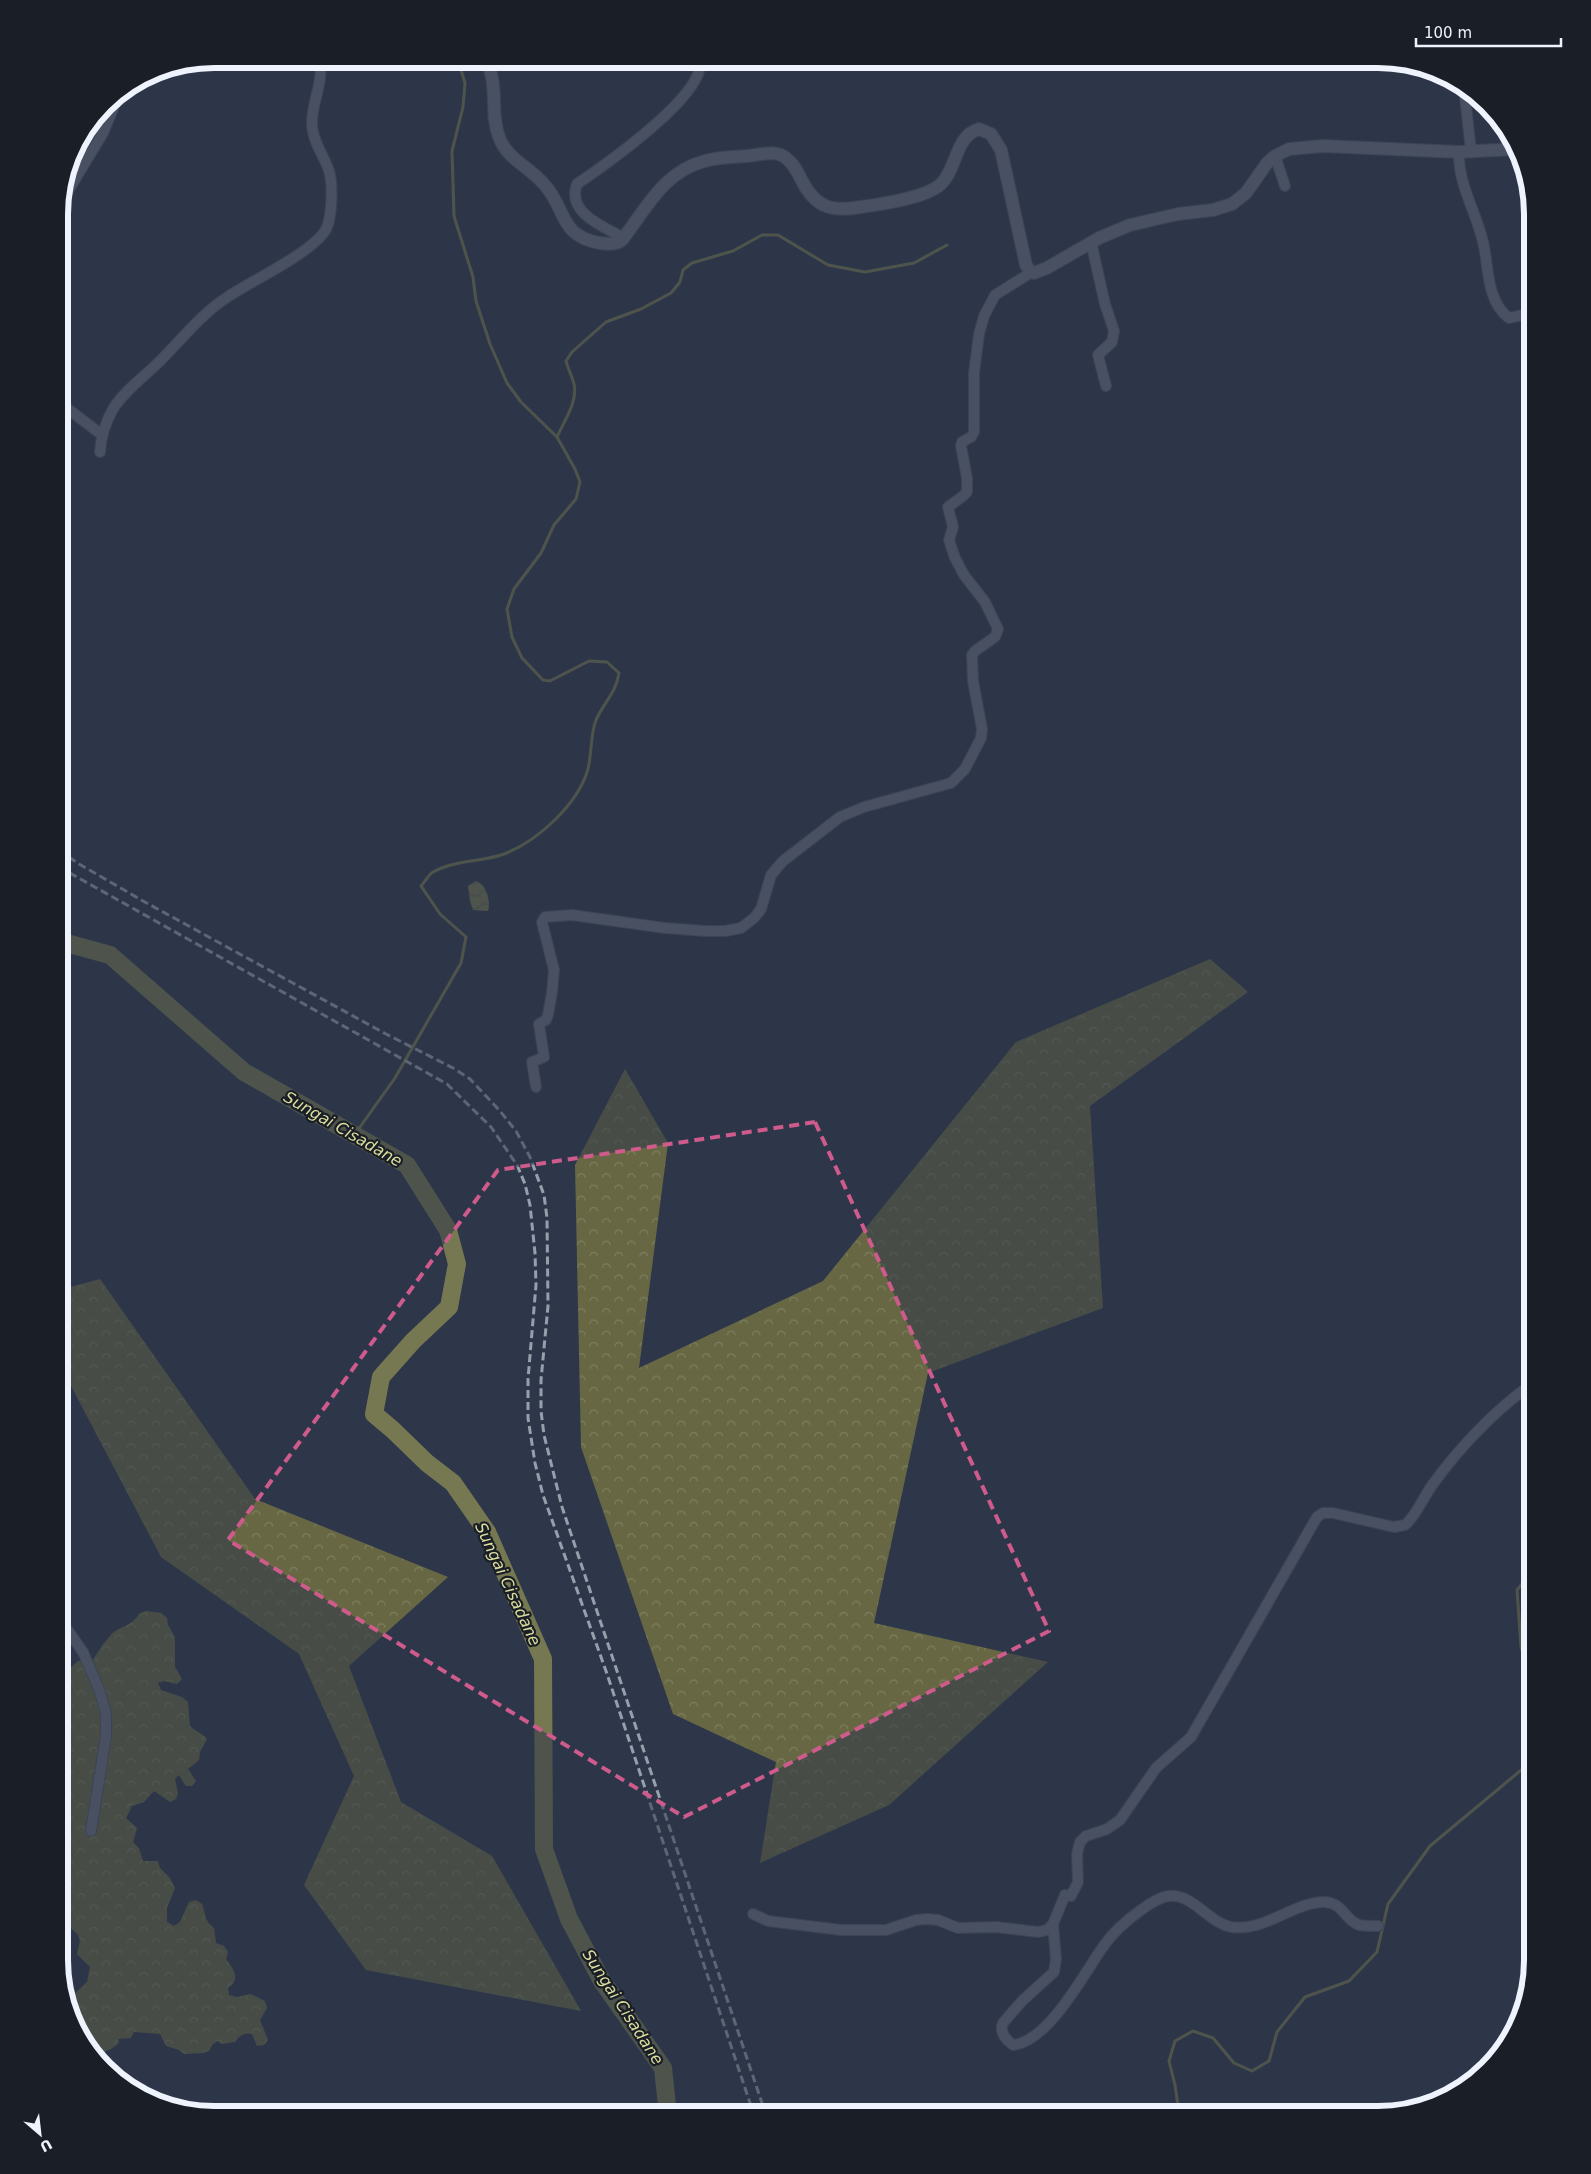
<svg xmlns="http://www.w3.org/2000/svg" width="1591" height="2174" font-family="'DejaVu Sans',sans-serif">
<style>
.forest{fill:url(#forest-crowns)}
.water{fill:url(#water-waves)}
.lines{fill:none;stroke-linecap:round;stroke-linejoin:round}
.stream{stroke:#767851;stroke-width:3}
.river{stroke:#767851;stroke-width:18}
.minor-casing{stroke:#4c5566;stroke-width:12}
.tertiary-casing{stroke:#4c5566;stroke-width:14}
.minor{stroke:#68707e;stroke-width:10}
.tertiary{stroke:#68707e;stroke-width:12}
.rail{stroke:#979fac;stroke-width:3;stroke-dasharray:8 4;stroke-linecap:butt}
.marked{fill:none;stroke:#cf5a8c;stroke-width:4;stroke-dasharray:10 6;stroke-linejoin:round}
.labels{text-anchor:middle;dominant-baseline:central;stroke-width:4.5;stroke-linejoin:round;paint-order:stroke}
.water-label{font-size:16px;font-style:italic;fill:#dbde9c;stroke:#1a1e27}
.rim{fill:none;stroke:#eef3fd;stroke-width:6}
</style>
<defs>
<pattern id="forest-crowns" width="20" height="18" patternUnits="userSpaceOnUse" patternTransform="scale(1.25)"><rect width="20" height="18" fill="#676843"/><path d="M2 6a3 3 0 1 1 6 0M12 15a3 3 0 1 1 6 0" fill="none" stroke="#7d7e5f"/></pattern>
<pattern id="water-waves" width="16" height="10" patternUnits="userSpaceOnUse" patternTransform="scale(1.25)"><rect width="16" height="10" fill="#767851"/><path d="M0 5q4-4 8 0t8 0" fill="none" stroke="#5e604e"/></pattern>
</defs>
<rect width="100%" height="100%" fill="#2d3749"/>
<g class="forest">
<path d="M1210,959L1248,992L1090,1106L1103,1308L928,1373L874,1623L1048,1662L889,1805L760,1863L776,1762L673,1714L581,1447L575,1165L625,1069L668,1143L639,1368L823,1281L1016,1042Z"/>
<path d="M100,1279L255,1499L448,1577L349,1666L401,1802L492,1856L581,2011L366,1970L304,1885L354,1776L299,1654L161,1557L59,1363V1290Z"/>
<path d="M146,1611L161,1613L167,1618L168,1625L175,1637V1667L182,1679L177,1684L164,1681L158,1683L161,1690L182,1697L188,1702L190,1726C196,1732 202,1733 207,1739L200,1752L199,1760L188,1769L196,1781L192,1786H186L179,1775L175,1779L178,1793L176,1799L170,1802L154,1791L144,1802L132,1806L126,1818L137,1828L133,1842L139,1848L143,1861H158L160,1868L170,1878L175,1888L167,1908V1922L174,1926L180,1922L189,1902L196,1900L202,1904C206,1914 204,1921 214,1928L216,1943L224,1946L228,1952L226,1959C234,1970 241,1979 228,1988L229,1995L237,1997L251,1994L265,2001L267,2008L260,2020L268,2040L264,2045L257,2046L252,2034C243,2033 240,2035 235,2042L222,2044L217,2041L212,2045L209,2051L203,2053L184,2054L179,2050L166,2046L160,2034L134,2032L131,2038L118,2039L119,2043L111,2049L96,2055L80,2038L69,1999L87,1982L90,1967L77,1954L80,1941L78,1935L59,1916V1770C69,1765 74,1757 68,1746L59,1744V1670L67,1671L78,1661L93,1660C98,1652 104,1642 110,1636C118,1626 132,1627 139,1614Z"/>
</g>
<path class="water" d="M476,881C486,884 491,901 488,911L473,910L470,901L468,886Z"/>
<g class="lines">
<g class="stream">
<path d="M557,437C564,421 578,402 574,384C572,376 568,369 566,361L572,352L606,322L641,309L671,293L680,282L683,270L692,263L733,251L762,235H778L828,265L865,272L914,263L947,245"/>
<path d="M355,1134L395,1078L461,963L466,937L440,914L421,886C425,882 429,874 433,872C455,860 482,862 504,854C538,841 578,804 588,769C592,753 590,736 596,720C604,702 616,693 619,673L607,662L589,661L550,681L543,680L522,658L512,637L507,609L514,589L541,553L554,525L576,499L580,482L575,469L557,437L521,402L507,383L490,344L476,301L473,277L454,216L452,151L463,107L465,83L461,70L455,59"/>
<path d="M1532,1683L1521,1647L1517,1590L1532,1572"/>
<path d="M1177,2115L1178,2106L1175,2085L1169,2061L1175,2041L1193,2031L1213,2038L1234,2063L1252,2071L1269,2061L1277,2032L1305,1997L1349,1981L1377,1952L1388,1904L1430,1846L1532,1761"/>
</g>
<path class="river" d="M59,941L110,955L244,1072L407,1165L448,1230L457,1264L449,1307L413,1341L381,1377L374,1414L393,1430L427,1463L453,1483L487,1532L543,1659L544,1849L569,1919L602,1981L663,2068L668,2115"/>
<g class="minor-casing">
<g id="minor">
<path d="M1464,88L1471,151"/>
<path d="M1459,152C1458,185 1476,211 1483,242C1487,258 1487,277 1492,292C1495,302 1501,312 1509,318L1532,313"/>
<path d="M1275,156L1285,186"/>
<path d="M59,206L103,133L120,92"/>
<path d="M624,238C604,227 566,213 577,184C608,163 685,108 698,74C700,69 700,64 702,59"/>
<path d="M1091,242L1105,304L1114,331L1112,342L1098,355L1106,386"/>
<path d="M59,402L102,435"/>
<path d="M100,452C101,437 105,423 113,409C124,391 145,376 160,361C183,338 202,313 229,296C251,281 318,250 327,227C332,215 333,184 329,171C324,155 313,143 312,125C311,102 325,81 319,59"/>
<path d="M536,1087L532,1062L544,1057L539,1024L546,1020L548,1015L552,992L554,970L542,922L545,917L572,915L665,928L705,931H725L741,928L754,918L761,909L771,875L783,861L840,817L864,807L951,783L965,769L981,738L982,729L973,681L972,655L975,651L995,637L998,629L985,602L964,575L955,558L949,540L953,527L948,507L963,496L967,492V478L961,446L962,442L971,437L974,432V373L979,334L984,316L995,295L1032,272"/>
<path d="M59,1618L83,1652L100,1692L106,1714V1736L91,1831"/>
<path d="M753,1914L768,1921L841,1930H886L916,1920L927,1919L938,1920L958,1928L996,1927L1038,1932L1047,1930L1053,1924L1065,1895L1071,1896L1078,1882L1077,1854L1080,1842L1086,1836L1107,1829L1120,1820L1156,1768L1191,1737L1317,1517L1323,1513H1333L1394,1527L1405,1525C1417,1515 1423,1497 1433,1484C1459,1448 1496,1409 1532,1384"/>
<path d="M1053,1924L1056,1959L1054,1972L1022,2001L1003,2023C999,2032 1005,2039 1013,2045C1050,2041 1085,1971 1105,1944C1115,1930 1127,1920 1141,1910C1149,1904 1158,1898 1168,1896C1193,1893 1207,1922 1231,1927C1264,1932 1291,1904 1322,1902C1343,1901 1344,1920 1359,1925C1365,1926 1373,1926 1378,1926"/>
</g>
</g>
<g class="tertiary-casing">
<path id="tertiary" d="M485,59C500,84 489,112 499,137C507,159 528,166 543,183C567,208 558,236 600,243C608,244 616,245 622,240C646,209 664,171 705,161C719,157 733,157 747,156C759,155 777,149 787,159C794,164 798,173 802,181C816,208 832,212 861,207C882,204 926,198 941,184C957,169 955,136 979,129L991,134L1001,150L1026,265L1030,271L1034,273L1047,268L1099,238L1130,225L1178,214L1213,210L1232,204L1246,193L1267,163L1275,156L1289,149L1323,146L1459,152L1515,149"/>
</g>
<use href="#minor" class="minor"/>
<use href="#tertiary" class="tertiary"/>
<g class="rail">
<path d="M74,148L79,140"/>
<path d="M59,850L79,864L143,901L386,1034L453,1068L470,1079L500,1111L516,1131L530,1157L544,1195L547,1218L548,1306L541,1380V1411L544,1435L562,1507L766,2115"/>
<path d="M59,867L447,1084L491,1127L517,1165L525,1184L530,1205L535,1253L536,1285L528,1379V1418L535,1463L543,1495L606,1671L754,2115"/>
</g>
</g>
<path d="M0 0H1591V2174H0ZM815,1122L1049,1631L684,1817L228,1540L498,1170Z" fill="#2d3749" fill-opacity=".55" fill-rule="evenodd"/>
<path class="marked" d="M815,1122L1049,1631L684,1817L228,1540L498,1170Z"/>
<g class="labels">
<g class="water-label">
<text transform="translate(343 1129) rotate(30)">Sungai Cisadane</text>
<text transform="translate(508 1584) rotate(65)">Sungai Cisadane</text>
<text transform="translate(623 2007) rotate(57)">Sungai Cisadane</text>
</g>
</g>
<path d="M0 0H1591V2174H0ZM214 68H1378A146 146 0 0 1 1524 214V1960A146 146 0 0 1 1378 2106H214A146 146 0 0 1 68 1960V214A146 146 0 0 1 214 68Z" fill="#1a1e27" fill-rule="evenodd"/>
<path class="rim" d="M214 68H1378A146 146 0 0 1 1524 214V1960A146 146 0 0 1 1378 2106H214A146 146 0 0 1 68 1960V214A146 146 0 0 1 214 68Z"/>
<g transform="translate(40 2134) rotate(152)" stroke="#1a1e27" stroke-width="4" paint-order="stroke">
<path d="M0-4L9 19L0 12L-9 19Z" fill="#eef3fd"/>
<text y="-8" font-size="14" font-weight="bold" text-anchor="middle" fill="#eef3fd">U</text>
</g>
<path d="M1416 38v8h145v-8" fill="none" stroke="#eef3fd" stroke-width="2.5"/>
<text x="1424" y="38" font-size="15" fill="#eef3fd" stroke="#1a1e27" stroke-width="4" paint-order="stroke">100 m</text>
</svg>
